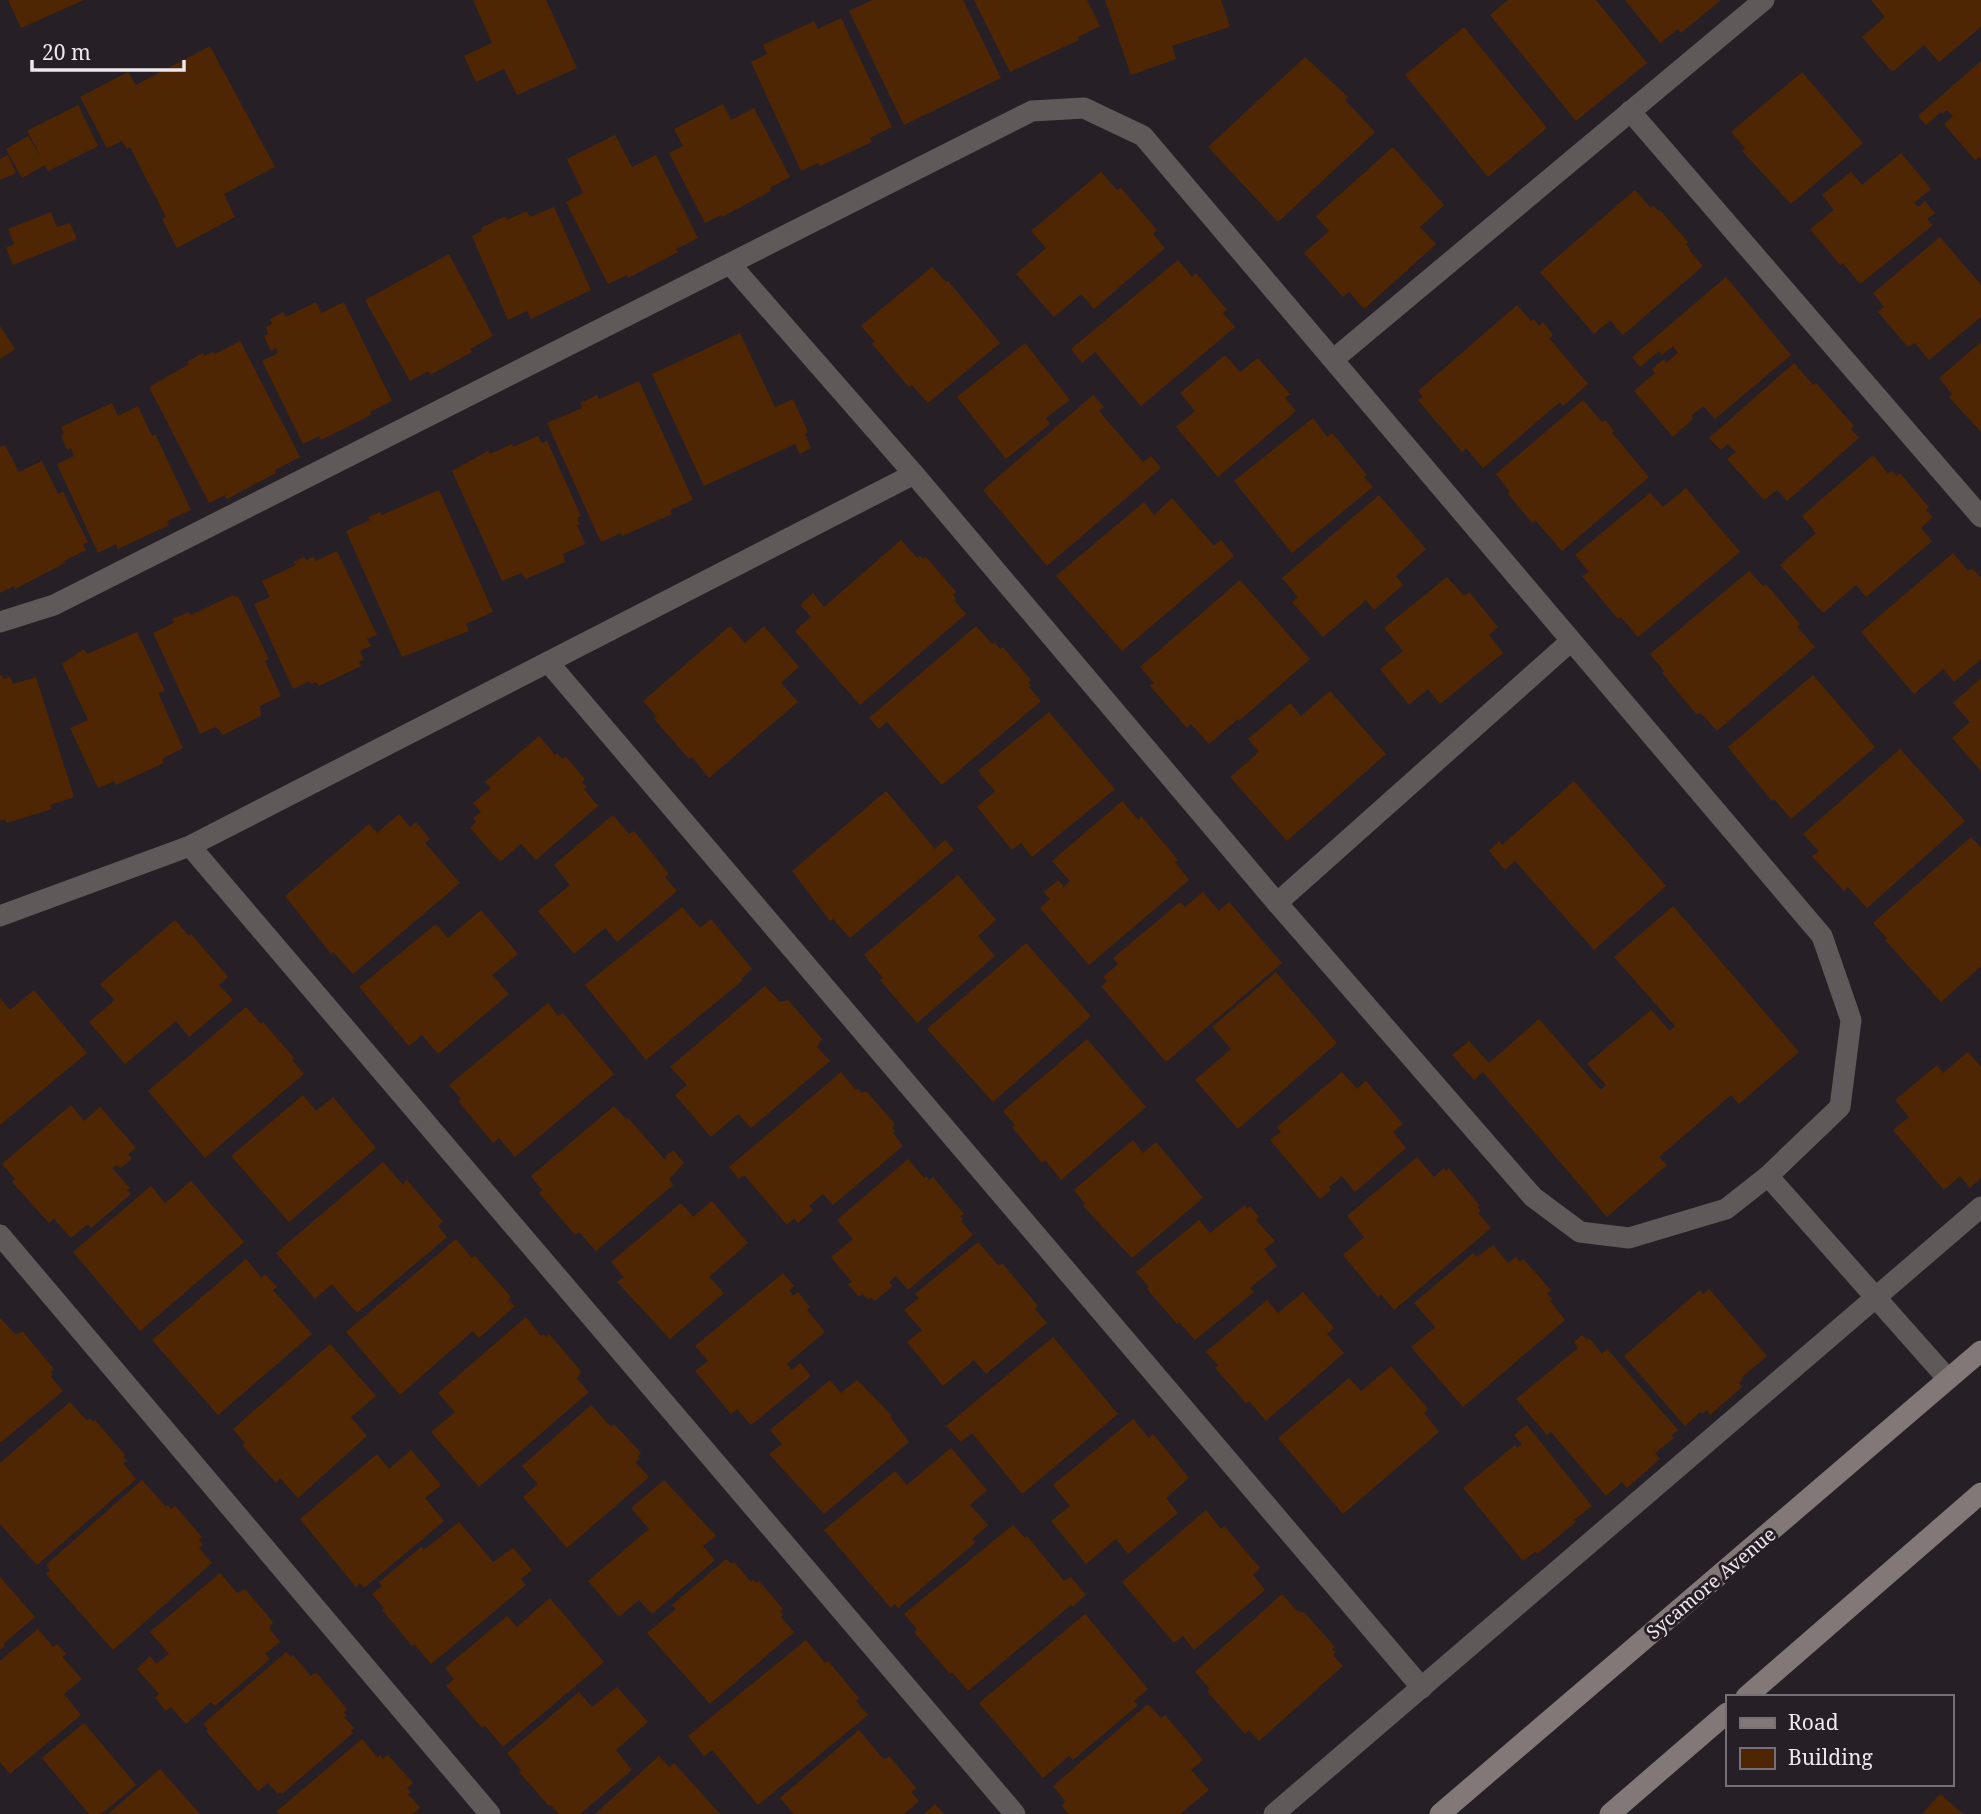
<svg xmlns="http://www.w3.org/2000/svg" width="1981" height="1814" font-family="'Noto Serif',serif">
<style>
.building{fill:#4f2604}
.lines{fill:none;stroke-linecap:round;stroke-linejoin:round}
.lane{stroke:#5f5959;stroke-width:21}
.secondary{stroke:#827878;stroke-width:21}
.labels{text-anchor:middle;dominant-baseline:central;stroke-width:6;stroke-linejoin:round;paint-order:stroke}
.street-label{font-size:19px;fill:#eee8ed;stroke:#271f26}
</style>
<rect width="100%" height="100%" fill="#271f26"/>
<g class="building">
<path d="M8,0H84L21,28Z"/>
<path d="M473,0H546L577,68L517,95L504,69L476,82L464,56L492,43Z"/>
<path d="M872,0H963L1001,78L904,125L849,11Z"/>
<path d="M974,0H1087L1100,26L1078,37L1079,40L1010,72Z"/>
<path d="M1105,0H1221L1230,27L1172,46L1176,59L1131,75Z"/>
<path d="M1508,0H1596L1647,63L1576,121L1490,15Z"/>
<path d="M1625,0H1721L1681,33L1678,29L1660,43Z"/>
<path d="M1871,0H1981V27L1939,62L1924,45L1892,72L1862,37L1885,17Z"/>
<path d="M841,18L892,127L870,138L872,142L820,166L818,163L801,171L751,62L767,54L763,45L814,21L818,29Z"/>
<path d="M1464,27L1547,128L1488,177L1405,75Z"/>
<path d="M210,46L275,167L224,194L235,217L177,248L162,219L166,217L130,147L127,149L122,141L107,148L80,97L128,72L136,85Z"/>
<path d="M1305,57L1348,97L1345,100L1375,132L1278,222L1208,147Z"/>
<path d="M1981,61V159L1979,157L1975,160L1944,124L1953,116L1947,110L1942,114L1941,112L1926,125L1918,116Z"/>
<path d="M1802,72L1863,143L1791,204L1742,151L1745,148L1731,132Z"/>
<path d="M723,104L731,120L754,108L790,177L770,188L771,191L722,217L721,215L705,223L669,153L683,146L674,129Z"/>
<path d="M78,105L98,146L48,171L45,165L22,178L6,149L28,136L41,157L27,131Z"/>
<path d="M615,135L632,167L656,155L698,238L676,249L678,252L628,278L627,275L608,284L566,202L583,193L567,159Z"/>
<path d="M1393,147L1444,205L1420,227L1436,244L1364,309L1349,292L1343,297L1304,253L1329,231L1316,216Z"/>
<path d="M1901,153L1931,189L1914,203L1918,207L1925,201L1935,213L1927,219L1933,225L1860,284L1843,263L1840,265L1810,229L1834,210L1822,195L1851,172L1862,185Z"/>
<path d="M8,155L16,173L0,180V159Z"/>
<path d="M1101,172L1117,190L1121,188L1157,230L1153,234L1165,248L1094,309L1081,294L1054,317L1016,274L1046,248L1031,231Z"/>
<path d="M1635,190L1651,208L1653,205L1658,211L1660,210L1688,242L1686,244L1690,249L1689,250L1703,266L1623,335L1610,320L1594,334L1540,272Z"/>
<path d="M554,207L591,290L531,319L527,311L508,320L472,236L482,231L481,228L506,216L507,220L527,211L530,217Z"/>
<path d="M51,212L57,227L70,223L77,239L13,265L6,248L14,244L8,229Z"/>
<path d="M1940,237L1981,285V317L1929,360L1915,343L1908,347L1878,312L1884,307L1873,293Z"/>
<path d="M449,254L493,336L470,349L472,352L430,375L428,371L410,381L365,300Z"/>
<path d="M1178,260L1192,277L1196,273L1227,310L1223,313L1235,327L1141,406L1095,352L1082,363L1071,349Z"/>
<path d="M932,267L946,282L948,281L1000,343L928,403L912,385L909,387L872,344L875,342L861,326Z"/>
<path d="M1726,277L1791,355L1715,419L1703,406L1691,416L1693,419L1673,437L1634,391L1655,373L1652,369L1664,359L1666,363L1678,353L1673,346L1662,355L1659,351L1640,367L1632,357Z"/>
<path d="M316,302L321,313L344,302L392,401L370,412L371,415L321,440L319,436L303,444L262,361L278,353L276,348L271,351L264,336L268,334L266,327L272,324L270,319L283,312L286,317Z"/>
<path d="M1517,305L1531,321L1534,319L1539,326L1543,322L1553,335L1549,338L1588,384L1563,406L1560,402L1483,468L1466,448L1462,452L1418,400L1423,397L1418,391Z"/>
<path d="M0,326L15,349L0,359Z"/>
<path d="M740,333L775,407L793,399L808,432L805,434L811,448L800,454L795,444L704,486L652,374Z"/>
<path d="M240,341L300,457L275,470L276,473L227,499L225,495L209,503L149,387L189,364L188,361L203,353L204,356L213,352L215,354Z"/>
<path d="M1981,342V432L1949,397L1952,394L1939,378Z"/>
<path d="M1025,343L1070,400L1046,418L1050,424L1006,459L957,397Z"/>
<path d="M1225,355L1240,372L1258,358L1290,394L1285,398L1296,411L1218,477L1176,427L1195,411L1180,393Z"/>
<path d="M1794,363L1813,385L1816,383L1854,426L1851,429L1859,438L1787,501L1777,490L1764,500L1727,459L1736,452L1728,444L1721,450L1709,438Z"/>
<path d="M639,381L693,500L670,510L672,514L622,536L621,533L601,542L547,423L582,408L580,403L597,395L599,399Z"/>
<path d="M1093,395L1104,407L1099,411L1143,462L1151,456L1161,468L1047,566L983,490Z"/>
<path d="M1583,400L1602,422L1605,420L1614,431L1612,433L1649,477L1562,551L1535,520L1532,523L1508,494L1510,492L1496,474Z"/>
<path d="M112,403L118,416L138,406L152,436L155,434L191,510L167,521L169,525L118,549L116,544L98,553L57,464L74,456L71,448L67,450L61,435L64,434L61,427Z"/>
<path d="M1313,418L1327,437L1332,433L1367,475L1364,477L1373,487L1292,553L1234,481Z"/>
<path d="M538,436L542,443L547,441L581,516L577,518L580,525H577L585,544L563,554L565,562L526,579L521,573L502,581L452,471L488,451L490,454L512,444L513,447Z"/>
<path d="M5,445L19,472L42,461L58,494L63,492L88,542L83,544L86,550L64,561L65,563L15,589L14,586L0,593V447Z"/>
<path d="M1873,455L1888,474L1892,471L1897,476L1900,473L1929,507L1926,510L1933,517L1921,528L1932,541L1866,597L1856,585L1823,613L1780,565L1816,533L1802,516Z"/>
<path d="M1686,488L1740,552L1638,637L1621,617L1618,619L1582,576L1589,572L1575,555L1650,493L1663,507Z"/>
<path d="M439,490L493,612L466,624L469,631L402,657L346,531L370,520L368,517L380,512L382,515Z"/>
<path d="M1379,495L1426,549L1396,576L1403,585L1374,610L1366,600L1323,637L1292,602L1298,597L1282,578Z"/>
<path d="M1172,498L1214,546L1221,540L1234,556L1122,651L1056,576L1144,502L1154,515Z"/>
<path d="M901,540L917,558L920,556L923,559L926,557L956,592L953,595L956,599L954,600L966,614L860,705L795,631L811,617L800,605L813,593L824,607Z"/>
<path d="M337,551L377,635L367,639L371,646L360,651L364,660L359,662L361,666L319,686L316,682L311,684L309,681L293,689L254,604L270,597L262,581L296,565L294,562L304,557L306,560L314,557L316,561Z"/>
<path d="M1953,553L1968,571L1972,568L1981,578V659L1954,682L1943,669L1914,694L1861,632Z"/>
<path d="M1749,571L1763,586L1766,584L1800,624L1797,627L1815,647L1717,731L1700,712L1697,715L1662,673L1664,671L1650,654Z"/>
<path d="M1447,577L1464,596L1469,592L1498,627L1489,635L1503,653L1440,704L1428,689L1409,705L1380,669L1403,651L1384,628Z"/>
<path d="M1240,580L1310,659L1239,721L1238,719L1209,744L1191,724L1187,728L1150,686L1154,683L1140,667Z"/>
<path d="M233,595L235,597L238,596L269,659L265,661L281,696L260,706L261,716L223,735L216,727L200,734L153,633L174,623L172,619L189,612L191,615Z"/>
<path d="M730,626L745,643L764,626L799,667L781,683L798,702L709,778L692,757L689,759L654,719L657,717L643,701Z"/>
<path d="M976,626L992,644L994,642L1000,649L1003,647L1031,680L1028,683L1031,685L1029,687L1041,701L942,785L887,722L879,729L869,718Z"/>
<path d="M137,632L165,691L158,693L183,748L162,759L164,763L116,785L114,781L98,788L70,728L88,720L62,664L84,649L87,654Z"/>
<path d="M2,675L3,679L10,677L13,684L36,677L74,797L50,805L52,809L7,823L5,819L0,821V676Z"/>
<path d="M1813,675L1875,747L1791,819L1774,799L1772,801L1728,747Z"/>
<path d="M1981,678V771L1952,738L1970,722L1953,703Z"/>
<path d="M1330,691L1386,754L1287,841L1230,777L1259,752L1248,739L1290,703L1301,716Z"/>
<path d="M1049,712L1115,789L1032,857L1021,843L1012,850L977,807L995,791L978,771Z"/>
<path d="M539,736L555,755L557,753L562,759L566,757L585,779L582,782L587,787L584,789L598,806L536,860L521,844L500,862L470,828L476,822L473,818L481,812L473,803L491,788L485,782Z"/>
<path d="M1900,749L1965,821L1867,908L1848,887L1844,891L1812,856L1819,851L1803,834Z"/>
<path d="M1574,781L1666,886L1594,950L1515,861L1505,870L1489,851L1499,841L1502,845Z"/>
<path d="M886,791L935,849L945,840L954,850L850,938L833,919L830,921L792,871Z"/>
<path d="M1122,801L1138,820L1141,816L1178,860L1175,862L1189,880L1089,965L1040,908L1050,899L1044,892L1058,880L1064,887L1070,881L1052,861Z"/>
<path d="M399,814L410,827L416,822L430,839L425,843L460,883L353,974L333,952L331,954L285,896L369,824L377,833Z"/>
<path d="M613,815L629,834L634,831L669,874L665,877L677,891L617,942L605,928L574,954L538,911L570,885L554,865Z"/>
<path d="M1971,837L1981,848V966L1941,1002L1885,940L1887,938L1873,923Z"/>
<path d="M958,875L996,920L978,936L995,956L917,1023L880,980L883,978L864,955Z"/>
<path d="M1203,892L1219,911L1229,902L1282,963L1166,1062L1101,986L1107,981L1103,977L1118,964L1113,958L1180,902L1185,907Z"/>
<path d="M1673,906L1799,1052L1739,1104L1731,1095L1659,1157L1667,1165L1607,1217L1483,1072L1474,1080L1452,1055L1469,1041L1489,1063L1539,1019L1601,1090L1606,1085L1587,1064L1651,1010L1670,1031L1675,1026L1614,957Z"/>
<path d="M682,907L700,928L711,919L752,969L741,979L743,980L646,1060L585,985Z"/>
<path d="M481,910L518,954L492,975L509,994L438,1054L422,1035L409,1046L359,987L436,924L448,938Z"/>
<path d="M175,920L189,936L191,934L228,977L219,985L233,1000L189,1037L176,1021L125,1064L89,1022L115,1000L100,984Z"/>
<path d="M1026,943L1091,1016L993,1102L927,1029Z"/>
<path d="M1276,972L1337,1043L1238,1129L1195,1080L1231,1049L1212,1027Z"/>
<path d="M765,986L780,1002L788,1000L822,1039L817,1047L830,1061L751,1128L738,1114L711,1137L675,1095L687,1085L670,1067Z"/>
<path d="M34,990L87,1053L0,1125V998L10,1010Z"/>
<path d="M548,1003L558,1016L563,1013L614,1074L515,1157L499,1138L493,1143L458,1101L461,1099L449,1085Z"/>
<path d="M246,1007L261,1024L263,1022L294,1058L292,1060L304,1074L205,1158L148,1091Z"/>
<path d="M1087,1039L1146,1107L1061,1180L1045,1160L1042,1163L1012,1127L1015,1125L1003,1111Z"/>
<path d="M1968,1052L1981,1067V1178L1970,1188L1960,1176L1944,1190L1893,1130L1909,1117L1895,1100L1937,1065L1943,1073Z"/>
<path d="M841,1072L856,1090L858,1089L862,1093L866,1091L895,1124L892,1128L895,1131L893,1133L903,1146L833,1205L823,1194L809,1206L813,1210L798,1223L794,1218L787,1225L744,1175L739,1179L729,1167Z"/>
<path d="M1342,1072L1357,1089L1366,1081L1403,1124L1393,1132L1406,1148L1355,1192L1342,1176L1329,1187L1331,1190L1320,1199L1270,1140L1281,1132L1277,1127Z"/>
<path d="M303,1095L316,1111L333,1097L376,1148L289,1222L231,1156Z"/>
<path d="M71,1105L84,1121L100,1107L136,1148L128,1154L132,1159L120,1168L117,1165L112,1168L130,1188L127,1190L131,1194L91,1228L88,1224L71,1238L54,1219L49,1223L12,1182L15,1179L2,1164Z"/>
<path d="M614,1106L626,1119L628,1118L665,1160L667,1158L665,1157L673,1150L684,1163L669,1179L673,1185L596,1251L579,1232L575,1235L539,1193L542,1190L531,1176Z"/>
<path d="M1133,1140L1143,1153L1156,1142L1203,1198L1132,1258L1083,1206L1085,1204L1074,1190Z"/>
<path d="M1417,1157L1434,1177L1444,1168L1446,1171L1449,1168L1480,1206L1478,1207L1480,1211L1478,1213L1491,1228L1394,1310L1381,1294L1378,1297L1343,1255L1364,1237L1347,1216Z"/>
<path d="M908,1159L924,1178L926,1176L929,1180L933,1177L964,1214L960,1216L963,1220L961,1221L973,1235L908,1290L896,1276L889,1282L893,1286L875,1301L871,1297L868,1300L863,1294L859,1297L848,1284L852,1282L831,1257L853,1239L837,1220Z"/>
<path d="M383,1162L403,1185L407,1180L443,1222L438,1226L447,1237L357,1313L332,1284L315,1299L276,1253Z"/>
<path d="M191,1181L244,1242L140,1331L73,1252L151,1186L165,1203Z"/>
<path d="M712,1201L748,1243L709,1277L724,1293L670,1339L617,1282L624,1277L611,1262L681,1203L693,1217Z"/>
<path d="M1245,1205L1247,1209L1250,1206L1259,1217L1256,1220L1275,1241L1264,1249L1277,1266L1250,1288L1254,1292L1195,1340L1179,1322L1177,1324L1147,1289L1149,1287L1136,1272L1199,1220L1210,1233Z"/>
<path d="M456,1239L472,1258L475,1256L511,1297L508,1300L515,1306L479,1338L473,1331L400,1395L346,1332Z"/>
<path d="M978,1242L999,1266L1002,1263L1038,1306L1035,1309L1047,1323L986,1374L974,1360L943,1386L907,1342L922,1330L904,1310L919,1298L915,1294Z"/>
<path d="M1493,1245L1508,1263L1516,1257L1521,1262L1523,1259L1551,1290L1547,1294L1552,1299L1550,1301L1565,1320L1463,1407L1411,1347L1435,1327L1414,1303L1473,1253L1477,1257Z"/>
<path d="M246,1259L262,1278L265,1274L277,1287L273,1290L312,1334L218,1415L152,1340Z"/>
<path d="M783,1273L794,1286L789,1290L793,1296L798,1292L810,1307L807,1310L825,1332L787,1364L792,1370L800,1363L811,1376L751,1425L737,1409L731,1414L695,1371L708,1361L695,1346Z"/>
<path d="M1709,1289L1767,1356L1742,1377L1743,1379L1739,1383L1742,1387L1710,1415L1707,1410L1702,1414L1700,1412L1685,1426L1624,1356L1700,1290L1703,1294Z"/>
<path d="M1303,1292L1334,1328L1327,1334L1344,1353L1266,1421L1249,1401L1246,1403L1215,1368L1218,1365L1206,1352L1267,1300L1278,1313Z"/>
<path d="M526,1317L541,1336L544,1334L546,1337L549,1334L581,1371L577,1379L589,1392L479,1487L431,1432L455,1412L438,1393Z"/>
<path d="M0,1318L15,1334L23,1332L54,1369L50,1372L53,1375L51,1377L63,1391L0,1443Z"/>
<path d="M1582,1335L1587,1340L1589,1338L1602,1354L1607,1349L1678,1430L1671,1436L1674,1438L1655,1453L1660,1459L1627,1488L1622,1482L1606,1496L1551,1432L1547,1435L1516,1399L1578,1348L1574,1342Z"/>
<path d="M1053,1337L1118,1414L1022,1494L972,1433L961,1442L946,1426Z"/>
<path d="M330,1344L376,1396L351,1417L367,1436L298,1498L280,1478L276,1483L242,1445L245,1443L233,1429Z"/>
<path d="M1391,1366L1428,1409L1424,1413L1439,1432L1343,1514L1278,1438L1349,1378L1361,1391Z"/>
<path d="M830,1380L841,1393L857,1380L892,1416L890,1417L909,1442L824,1514L769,1454L782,1444L770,1430Z"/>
<path d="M70,1402L87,1421L90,1418L93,1422L95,1420L125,1455L123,1457L127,1461L123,1463L136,1479L37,1565L0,1524V1463Z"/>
<path d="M591,1405L608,1424L612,1426L614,1424L641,1453L638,1456L640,1459L635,1462L649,1477L567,1548L523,1497L538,1484L522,1466Z"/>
<path d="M1133,1419L1149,1438L1153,1434L1189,1478L1166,1498L1178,1513L1128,1554L1116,1539L1086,1564L1051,1521L1070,1506L1053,1485Z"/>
<path d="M1527,1425L1592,1506L1574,1520L1576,1522L1537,1554L1536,1551L1523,1561L1463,1488L1515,1445L1517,1448L1522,1444L1514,1435Z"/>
<path d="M951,1448L987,1490L970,1505L988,1525L972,1539L975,1543L898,1608L895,1604L891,1608L824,1530L895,1471L907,1485Z"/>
<path d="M411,1450L441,1485L425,1498L444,1521L364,1588L360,1583L356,1587L300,1519L377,1454L389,1469Z"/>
<path d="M142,1480L166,1507L168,1505L171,1509L175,1506L202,1537L199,1540L203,1545L199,1548L212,1563L113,1650L46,1574L50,1570L46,1565Z"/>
<path d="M664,1480L716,1536L703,1546L715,1560L652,1614L639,1600L619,1617L588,1581L649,1529L631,1508Z"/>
<path d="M1206,1510L1221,1529L1224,1526L1260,1568L1253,1575L1265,1590L1194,1650L1183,1636L1174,1643L1122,1582Z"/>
<path d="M459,1522L493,1562L513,1548L532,1570L521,1579L526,1585L431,1664L414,1644L412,1646L382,1610L384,1608L372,1594L382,1586L379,1582L421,1547L424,1550Z"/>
<path d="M1013,1525L1025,1538L1027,1536L1064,1581L1071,1577L1086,1595L1072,1607L1071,1605L968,1691L952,1672L950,1674L914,1632L917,1629L904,1614Z"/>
<path d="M726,1559L732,1564L734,1562L751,1582L753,1579L756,1583L759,1581L783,1609L780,1611L783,1615L781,1617L794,1632L710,1704L647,1633L676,1609L672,1605Z"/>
<path d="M220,1573L237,1593L245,1589L273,1622L269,1628L280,1642L265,1654L270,1659L215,1706L211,1702L186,1724L171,1707L166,1711L155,1698L159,1694L137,1669L150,1656L156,1664L169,1654L150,1632Z"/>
<path d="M0,1577L35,1617L3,1644L5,1645L0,1650Z"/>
<path d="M1282,1594L1297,1611L1305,1613L1335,1647L1332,1649L1336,1652L1333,1655L1343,1666L1259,1741L1249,1730L1245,1734L1207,1691L1210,1689L1195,1672Z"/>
<path d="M550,1598L604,1662L503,1747L485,1726L482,1728L446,1686L454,1679L445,1668L507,1616L517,1627Z"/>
<path d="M1085,1614L1148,1689L1134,1701L1138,1705L1073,1760L1069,1756L1043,1778L979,1703Z"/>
<path d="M38,1629L53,1647L57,1644L66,1654L62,1657L82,1679L64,1694L81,1715L10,1774L0,1762V1661Z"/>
<path d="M806,1640L825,1663L828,1661L859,1698L856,1701L868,1715L758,1805L712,1750L704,1756L688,1736Z"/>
<path d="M286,1652L291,1657L293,1655L311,1676L316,1672L347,1709L344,1712L347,1716L344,1717L354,1728L351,1731L353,1733L282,1794L280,1792L278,1794L268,1783L258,1791L206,1731L208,1729L203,1724Z"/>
<path d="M617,1687L648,1722L616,1750L632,1770L580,1814H559L551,1805L549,1806L519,1772L521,1770L507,1753L579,1692L592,1707Z"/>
<path d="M1148,1704L1161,1718L1165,1715L1203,1760L1191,1770L1209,1790L1180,1814H1069L1062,1806L1065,1801L1053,1786Z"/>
<path d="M84,1723L136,1785L101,1814H89L42,1758Z"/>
<path d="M859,1730L884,1760L889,1756L916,1788L911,1792L919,1801L904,1814H794L780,1798Z"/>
<path d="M362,1739L378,1758L380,1755L383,1759L388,1755L413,1783L407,1788L411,1792L408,1794L420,1808L413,1814H279L276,1812Z"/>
<path d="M659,1756L669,1767L674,1763L720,1814H595Z"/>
<path d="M160,1769L200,1814H108Z"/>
<path d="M1940,1794L1963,1814H1922Z"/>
<path d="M935,1804L944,1814H924Z"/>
</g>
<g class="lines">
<g class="lane">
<path d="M1630,111L1981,517"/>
<path d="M1334,359L1764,0"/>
<path d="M0,622L54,605L1032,111L1084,108L1143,136L1822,936L1851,1020L1840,1107L1768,1176L1726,1209L1629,1238L1580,1232L1533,1197L1277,903L914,474L731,265"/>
<path d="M548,662L1422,1688"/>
<path d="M190,846L1015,1814"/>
<path d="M1277,903L1571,641"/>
<path d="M0,916L190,846L914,474"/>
<path d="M1768,1176L1948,1379"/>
<path d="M0,1235L490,1814"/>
<path d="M1274,1814L1981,1207"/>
</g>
<g class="secondary">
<path d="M1746,1697L1981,1493"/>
<path d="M1440,1814L1981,1351"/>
<path d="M1610,1814L1727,1713"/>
</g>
</g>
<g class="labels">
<g class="street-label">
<text transform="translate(1711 1583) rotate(-40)">Sycamore Avenue</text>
</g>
</g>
<rect x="1726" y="1695" width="228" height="91" fill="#271f26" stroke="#776f76" stroke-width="2"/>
<rect x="1740" y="1718" width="35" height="10" fill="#827878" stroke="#776f76" stroke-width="2"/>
<text x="1788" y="1730" font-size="21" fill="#eee8ed">Road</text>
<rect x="1740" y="1748" width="35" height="21" fill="#4f2604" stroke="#776f76" stroke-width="2"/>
<text x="1788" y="1765" font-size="21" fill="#eee8ed">Building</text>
<path d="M32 60v10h152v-10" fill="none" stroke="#eee8ed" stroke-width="3.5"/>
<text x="42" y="60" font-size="21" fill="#eee8ed" stroke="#271f26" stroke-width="5" paint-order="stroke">20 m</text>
</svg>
